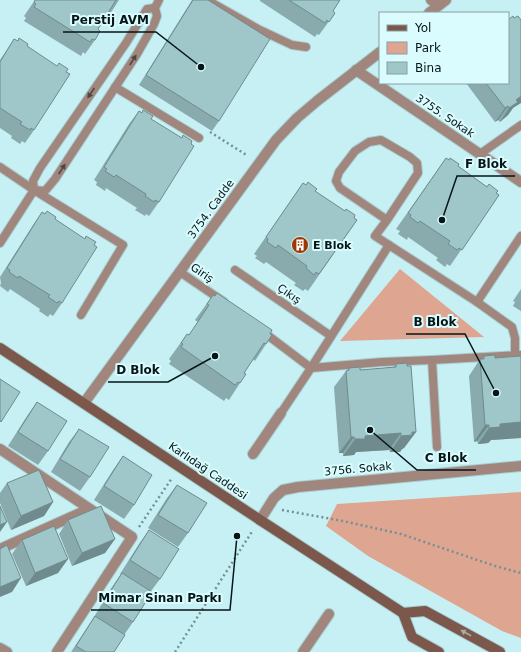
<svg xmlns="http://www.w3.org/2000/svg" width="521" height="652" font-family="'DejaVu Sans',sans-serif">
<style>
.green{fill:#dea591}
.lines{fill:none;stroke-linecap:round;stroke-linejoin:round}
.service-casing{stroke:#a8cdd1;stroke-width:10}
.minor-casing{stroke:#a8cdd1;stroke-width:12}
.tertiary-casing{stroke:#a8cdd1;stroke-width:12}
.secondary-casing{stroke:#a8cdd1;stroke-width:12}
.path{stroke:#739194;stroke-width:2.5;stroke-dasharray:2 3;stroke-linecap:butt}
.service{stroke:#a0867d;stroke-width:8}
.minor{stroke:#a0867d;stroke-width:10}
.tertiary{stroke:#a0867d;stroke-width:10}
.secondary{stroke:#7b584b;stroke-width:10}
.wall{fill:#89abae}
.shaded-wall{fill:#6f8b8d}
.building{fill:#9fc7ca;stroke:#6f8b8d}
.oneway{fill:#4b4845}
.oneway2{fill:#abaaa4}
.labels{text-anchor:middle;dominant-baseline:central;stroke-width:4;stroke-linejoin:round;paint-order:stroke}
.street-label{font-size:11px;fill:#061517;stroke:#dbfcfe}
.poi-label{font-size:11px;font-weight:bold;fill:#061517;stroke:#dbfcfe;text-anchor:start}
.leader{fill:none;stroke:#061517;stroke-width:1.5}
.callout-dot{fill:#061517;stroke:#dbfcfe;stroke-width:1.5}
.callout-label{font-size:12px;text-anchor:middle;font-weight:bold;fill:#061517;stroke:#dbfcfe;stroke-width:4;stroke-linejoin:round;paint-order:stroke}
</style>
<rect width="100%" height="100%" fill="#c7f0f4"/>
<g class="green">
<path d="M400,269L484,337L340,341Z"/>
<path d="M521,492V638L502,631L368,556L326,526L337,504Z"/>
</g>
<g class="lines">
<g class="service-casing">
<g id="service">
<path d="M207,0L258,29L292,45L306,47"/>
<path d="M115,87L199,138"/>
<path d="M480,154L521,125"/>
<path d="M0,167L34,190L123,245L81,315"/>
<path d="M34,190L45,191L55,179L137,54L154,24L157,16L155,8L159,0"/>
<path d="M387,220L418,173L417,163L410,157L381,140L369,142L355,151L339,172L336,181L340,188L387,220L375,236L477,302L512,327L515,338V355"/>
<path d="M0,243L34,190L33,181L40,168L126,43L147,9L155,8"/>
<path d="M235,270L331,336"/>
<path d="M180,272L224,302"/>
<path d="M477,302L521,236"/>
<path d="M262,331L311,368L389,245"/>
<path d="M432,360L437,447"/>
<path d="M281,413L311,368L382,362L432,360L521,355"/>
</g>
</g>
<g class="minor-casing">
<g id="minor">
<path d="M431,0L439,5"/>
<path d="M356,70L521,182"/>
<path d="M0,449L132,537L57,652"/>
<path d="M253,454L281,413"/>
<path d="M260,520L274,498L283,490L298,487L521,466"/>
<path d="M0,549L89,509"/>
<path d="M303,652L329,614"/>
</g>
</g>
<g class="tertiary-casing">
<g id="tertiary">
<path d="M429,13L446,0"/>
<path d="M84,403L276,140L297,118L317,101L380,52"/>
<path d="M0,648L7,652"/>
</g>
</g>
<g class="secondary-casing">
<g id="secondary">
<path d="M0,348L260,520L403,613"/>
<path d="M439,652L412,637L403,613L425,611L500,652"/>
</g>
</g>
<g class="path">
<path d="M210,132L248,156"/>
<path d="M282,510L343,521L401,534L495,566L521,573"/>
<path d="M139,527L172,478"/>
<path d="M175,652L253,530"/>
</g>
<use href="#service" class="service"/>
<use href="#minor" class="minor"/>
<use href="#tertiary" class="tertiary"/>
<use href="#secondary" class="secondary"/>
</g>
<g class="wall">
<path d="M35,0H119L110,14L108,13L98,29L95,40L85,54L83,52L81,56L24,21L26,18L24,16Z"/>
<path d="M192,0H208L219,121L212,131L139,85Z"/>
<path d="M260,0H340L333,11L335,13L319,35L317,34L315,37L260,1Z"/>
<path d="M14,39L27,46L34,130L25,143L22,141L20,144L11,138L12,136L0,128V60Z"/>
<path d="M466,83H508L513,108L508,115L500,122L498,120L495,122Z"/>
<path d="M139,111L151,119L159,202L149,216L146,214L145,216L135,210L137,208L106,188L105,191L96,185L97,182L94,180L129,124Z"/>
<path d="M446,158L499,195L450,266L447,264L445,267L436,260L438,258L408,237L407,240L398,234L400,231L396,229Z"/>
<path d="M303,183L357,220L308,291L305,289L303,291L294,285L296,283L266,262L264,264L255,258L257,256L254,254Z"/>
<path d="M42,212L55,219L62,303L53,316L50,314L48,317L39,311L40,309L10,289L8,292L0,286L1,283L0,277L33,225Z"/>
<path d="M521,289V311L513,306L515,302L513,301Z"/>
<path d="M213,295L272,335L255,361L253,359L244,373L240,383L229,400L226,398L224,401L169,364L171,361L169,359L187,334L189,335L198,322L195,320Z"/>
<path d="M484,356L495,358L521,356V438L491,440L488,443L478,444L477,441L474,442L469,376L480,359H482Z"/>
<path d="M396,364L416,432L404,448L402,449L400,452H390L389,450L356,452L354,455L343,456V453H339L334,387L346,371H347L349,368L360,370L394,367Z"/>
<path d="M37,402L48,451L38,465L8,446L27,416Z"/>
<path d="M79,429L90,477L80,491L51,472L69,442Z"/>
<path d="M123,456L134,505L124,519L94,500L113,470Z"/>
<path d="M7,483L53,502L44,516L11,530L0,503V493Z"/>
<path d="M177,485L188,533L178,547L148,528L167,498Z"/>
<path d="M68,520L115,539L105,553L72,566L59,534Z"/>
<path d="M149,530L160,579L151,591L133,622L124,635L114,652H71L94,617L112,587L121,574H120L139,544Z"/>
<path d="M22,540L68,559L58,573L26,586L12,554Z"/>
</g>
<g class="shaded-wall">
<path d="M521,96V103L513,108L508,115L500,122L509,108L516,100Z"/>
<path d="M508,106L498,120L495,122L505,108Z"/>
<path d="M521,422V438L491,440L488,443L478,444L489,428L500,424Z"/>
<path d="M485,425H489L477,441L474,442Z"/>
<path d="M412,432H416L404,448L402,449L400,452H390L401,436Z"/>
<path d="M401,433L389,450L356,452L354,455L343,456L355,439L365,436Z"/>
<path d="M351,437H354L343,453H339Z"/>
<path d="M53,502L44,516L11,530L21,516Z"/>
<path d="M7,522L0,532V525Z"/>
<path d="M115,539L105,553L72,566L82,553Z"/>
<path d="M68,559L58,573L26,586L35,573Z"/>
<path d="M21,578L12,592L0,597V587Z"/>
</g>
<g class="building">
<path d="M35,0H116L98,29L100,31L95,40L92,39L90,42L34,7L36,4L34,3Z"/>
<path d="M193,0H208L270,39L219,121L146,75Z"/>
<path d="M289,0H340L333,11L335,13L329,22L327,20L325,23Z"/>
<path d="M513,16L514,18L518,16L521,20V96L516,100L518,102L509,108L508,106L505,108L486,83H508V20Z"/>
<path d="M19,38L28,44L27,46L57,66L59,63L68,69L66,72L70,74L34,130L31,128L30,130L20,124L22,122L0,108V62L14,39L18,41Z"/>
<path d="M143,110L153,116L151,119L182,138L183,135L192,141L191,144L194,146L159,202L155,200L154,202L145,196L146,194L116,175L114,177L105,171L107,169L104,167L139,111L142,113Z"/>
<path d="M446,158L449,160L450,158L459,164L458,166L487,187L489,184L498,191L496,193L499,195L462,250L459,248L457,250L448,244L450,241L420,221L418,223L410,217L411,215L408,213Z"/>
<path d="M308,182L317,189L315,191L345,211L346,209L355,215L354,218L357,220L319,274L316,272L314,275L306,268L307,266L278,245L276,248L267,242L268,239L266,237L303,183L306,185Z"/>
<path d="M47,211L56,217L55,219L85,239L86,236L96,242L94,245L97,247L62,303L59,301L57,303L48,297L50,295L19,276L18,278L9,272L10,270L7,268L42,212L45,214Z"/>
<path d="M217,293L272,330L270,334L272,335L266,344L264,343L244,373L246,374L240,383L238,382L235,385L181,347L183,344L181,343L187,334L189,335L209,305L207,304L213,295L215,296Z"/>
<path d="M495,355V358L521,356V422L500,424V427L489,428V425H485L480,359H484V356Z"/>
<path d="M407,363V366H411L416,432H412V435L401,436V433L365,436V439H355L354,437H351L346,371L349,370V368L360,367V370L396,367V364Z"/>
<path d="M0,379L20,392L1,422L0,421Z"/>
<path d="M37,402L67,421L48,451L18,432Z"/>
<path d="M79,429L109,447L90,477L60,459Z"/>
<path d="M123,456L152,475L134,505L104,486Z"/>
<path d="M39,470L53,502L21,516L7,483Z"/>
<path d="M177,485L207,503L188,533L158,515Z"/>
<path d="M0,506L7,522L0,525Z"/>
<path d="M101,506L115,539L82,553L68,520Z"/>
<path d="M54,526L68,559L35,573L22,540Z"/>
<path d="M149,530L179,549L160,579L130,560Z"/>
<path d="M7,545L21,578L0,587V549Z"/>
<path d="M122,573L152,592L133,622L103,603Z"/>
<path d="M95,616L125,635L114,652H86L76,646Z"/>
</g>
<defs><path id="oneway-solid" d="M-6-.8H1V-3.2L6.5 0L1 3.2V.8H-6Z"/></defs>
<g class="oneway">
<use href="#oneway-solid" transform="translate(133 60) rotate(-57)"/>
<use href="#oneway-solid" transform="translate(91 93) rotate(124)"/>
<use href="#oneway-solid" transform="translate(62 169) rotate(-57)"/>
</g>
<use class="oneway2" href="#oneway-solid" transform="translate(466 633) rotate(-151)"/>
<defs>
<g id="building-disc" transform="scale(0.9)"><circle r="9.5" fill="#9d3805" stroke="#dbfcfe"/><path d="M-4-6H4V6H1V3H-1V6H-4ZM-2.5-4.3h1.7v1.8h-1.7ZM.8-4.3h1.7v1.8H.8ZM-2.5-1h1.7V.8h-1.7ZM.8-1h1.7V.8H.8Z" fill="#fff"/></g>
</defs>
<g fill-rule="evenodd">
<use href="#building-disc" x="300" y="245"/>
</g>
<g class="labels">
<g class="street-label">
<text transform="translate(445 116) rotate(34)">3755. Sokak</text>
<text transform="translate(211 209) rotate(-54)">3754. Cadde</text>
<text transform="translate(202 273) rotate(34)">Giriş</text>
<text transform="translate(289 294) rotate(35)">Çıkış</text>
<text transform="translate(358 469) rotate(-5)">3756. Sokak</text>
<text transform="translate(208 471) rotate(34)">Karlıdağ Caddesi</text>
</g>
<g class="poi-label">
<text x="313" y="245">E Blok</text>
</g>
</g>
<path class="leader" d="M201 67L156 32H63M442 220L457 176H515M496 393L465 334H406M215 356L168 382H108M370 430L417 470H476M237 536L230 610H91"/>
<g class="callout-dot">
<circle cx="201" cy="67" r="4"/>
<circle cx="442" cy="220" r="4"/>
<circle cx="496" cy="393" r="4"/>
<circle cx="215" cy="356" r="4"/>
<circle cx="370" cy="430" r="4"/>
<circle cx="237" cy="536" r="4"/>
</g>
<g class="callout-label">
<text x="110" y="24">Perstij AVM</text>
<text x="486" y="168">F Blok</text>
<text x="435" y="326">B Blok</text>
<text x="138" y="374">D Blok</text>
<text x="446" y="462">C Blok</text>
<text x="160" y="602">Mimar Sinan Parkı</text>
</g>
<rect x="379" y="12" width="130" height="72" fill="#dbfcfe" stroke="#86a0a2"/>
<rect x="387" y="25" width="20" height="6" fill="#7b584b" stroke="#86a0a2"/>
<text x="415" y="32" font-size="12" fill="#061517">Yol</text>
<rect x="387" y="42" width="20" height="12" fill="#dea591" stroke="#86a0a2"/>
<text x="415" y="52" font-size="12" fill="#061517">Park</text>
<rect x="387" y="62" width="20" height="12" fill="#9fc7ca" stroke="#86a0a2"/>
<text x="415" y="72" font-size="12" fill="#061517">Bina</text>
</svg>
